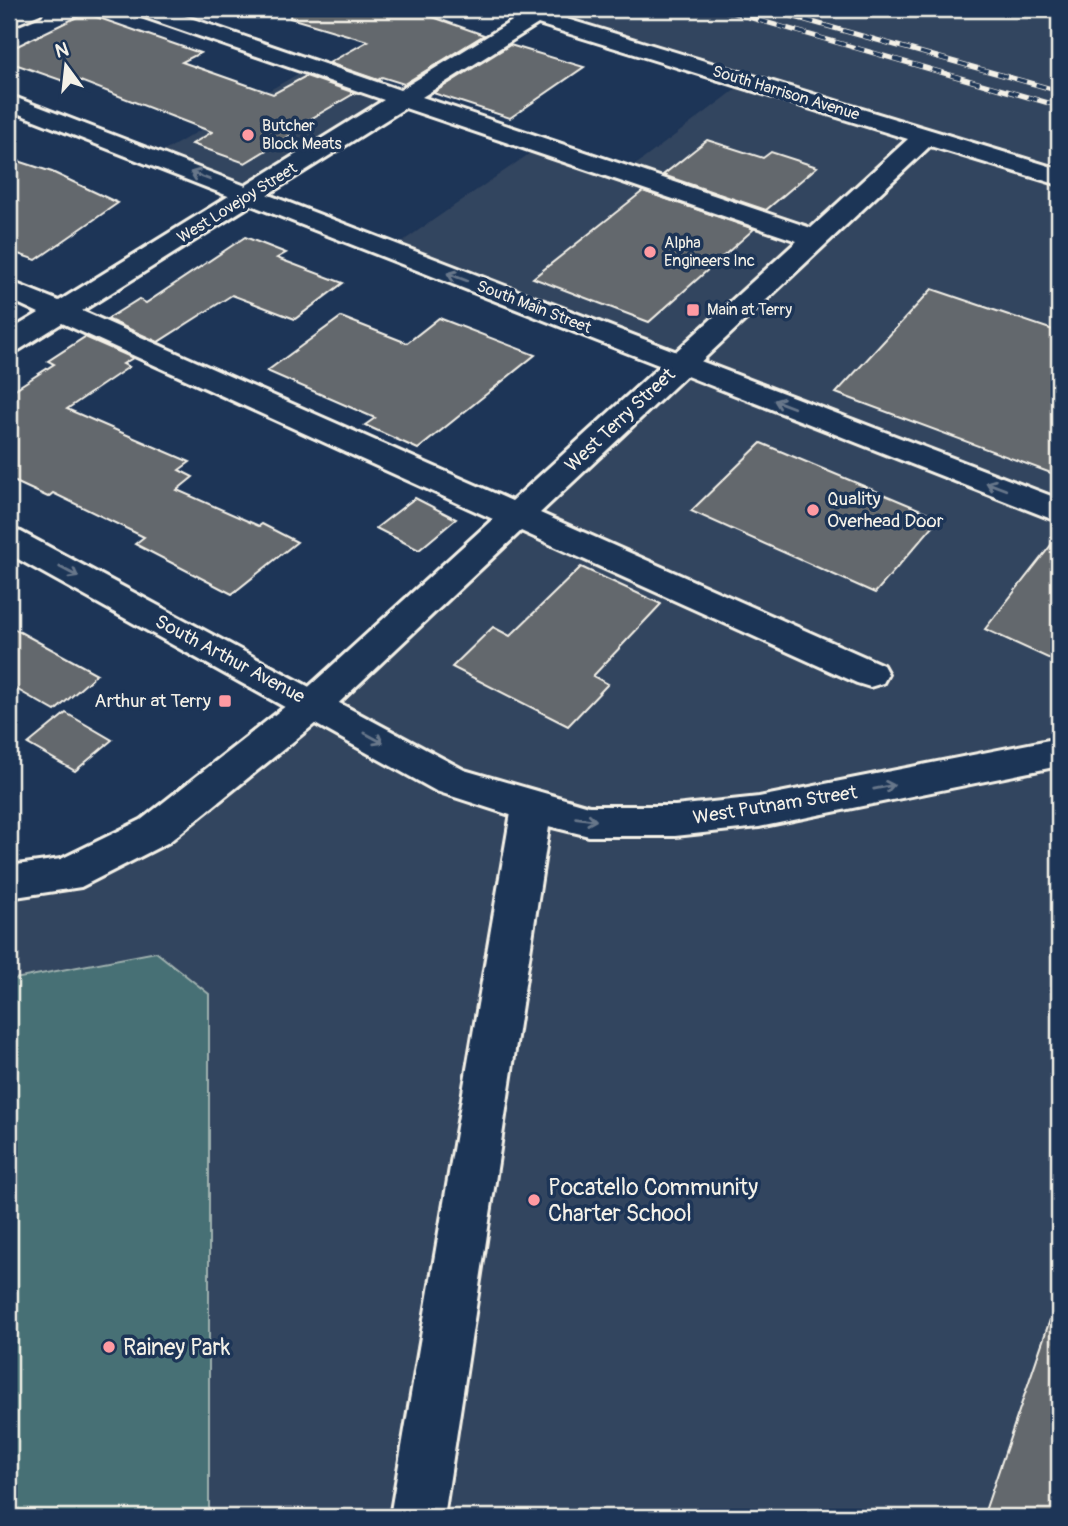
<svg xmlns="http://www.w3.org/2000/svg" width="1068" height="1526" font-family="Pangolin,sans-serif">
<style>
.built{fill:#32445e}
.green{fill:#477074;stroke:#9eb0ae;stroke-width:2}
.building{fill:#63676d;stroke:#f4f1e8;stroke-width:2}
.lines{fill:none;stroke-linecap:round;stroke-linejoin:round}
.minor-casing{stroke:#f4f1e8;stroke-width:6}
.major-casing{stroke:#f4f1e8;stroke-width:6}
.minor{fill:#1d3557;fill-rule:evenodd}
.major{fill:#1d3557;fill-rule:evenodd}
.rail-casing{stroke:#f4f1e8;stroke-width:5}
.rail{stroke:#1d3557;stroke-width:3.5;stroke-dasharray:10;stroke-linecap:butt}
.oneway{stroke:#68778a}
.poi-dot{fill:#ff9aa2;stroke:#1d3557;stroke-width:2.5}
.labels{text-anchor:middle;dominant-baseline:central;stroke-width:7;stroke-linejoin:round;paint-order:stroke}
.far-street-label{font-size:16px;fill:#f4f1e8;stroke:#1d3557}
.far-poi-label{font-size:16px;fill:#f4f1e8;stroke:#1d3557;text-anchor:start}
.street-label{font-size:19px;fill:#f4f1e8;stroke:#1d3557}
.poi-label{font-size:19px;fill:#f4f1e8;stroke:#1d3557;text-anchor:start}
.near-poi-label{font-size:23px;fill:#f4f1e8;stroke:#1d3557;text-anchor:start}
</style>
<rect width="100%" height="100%" fill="#1d3557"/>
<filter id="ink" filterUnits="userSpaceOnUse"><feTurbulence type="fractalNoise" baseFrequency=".0143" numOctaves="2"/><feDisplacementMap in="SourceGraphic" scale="14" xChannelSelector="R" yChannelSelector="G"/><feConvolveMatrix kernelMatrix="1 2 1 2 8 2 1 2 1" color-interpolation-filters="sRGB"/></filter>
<g filter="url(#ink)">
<g class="built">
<path d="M512,9H1059V1517H9V882L67,875L155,831L679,365L390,250L539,147L622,175L747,81Z"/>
<path d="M310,67L404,100L250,196L152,158Z"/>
</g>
<path class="green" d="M156,952L209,994V1517H9V980Z"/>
<g class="building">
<path d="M291,9H410L484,35L404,84L382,77L378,80L329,63L368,41L290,18Z"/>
<path d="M85,13L200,53L182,62L273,94L306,76L355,93L302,124L306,126L245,163L192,144L212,132L78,80L72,84L9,62V50Z"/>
<path d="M510,45L584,67L510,118L433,93Z"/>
<path d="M707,140L763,158L771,152L817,167L766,210L663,175Z"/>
<path d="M9,158L52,172L118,203L36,260L9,251Z"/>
<path d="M643,191L754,229L649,322L533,278Z"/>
<path d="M245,237L286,253L277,258L343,283L295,319L232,295L158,342L107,319L139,299L146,303Z"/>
<path d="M932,289L1059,332V476L836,393Z"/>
<path d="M341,317L407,343L439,318L535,355L418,449L365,425L375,418L267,371Z"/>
<path d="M85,337L133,358L123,364L129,367L67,409L190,462L179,470L193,477L177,490L259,526L262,524L297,542L232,594L135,544L144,537L53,493L48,497L9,479V393L54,364L48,361Z"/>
<path d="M761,443L940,518L875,593L691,511Z"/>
<path d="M415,498L456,519L419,550L376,528Z"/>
<path d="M1059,535V663L985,629Z"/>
<path d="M581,567L661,604L593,676L608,684L568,726L452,667L493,627L510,636Z"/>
<path d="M9,626L97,674L55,711L9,685Z"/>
<path d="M66,713L112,740L75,771L28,744Z"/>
<path d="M1053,1311L1059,1312V1517H983Z"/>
</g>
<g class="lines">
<g class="minor-casing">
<g id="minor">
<path d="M15,9H43L40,14L9,27V12Z"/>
<path d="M132,9H164L400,90L517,18L504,14L501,9H534L1059,169V185L930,146L540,513L883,665L888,674L883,683L870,687L857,683L521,531L327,714L169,842L81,887L9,898V866L61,859L141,820L301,694L493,519L62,323L19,350L9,353V331L39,313L9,299V281L59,301L384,100L135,14ZM538,24L908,139L811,228L422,97ZM405,108L797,241L512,501L82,311Z"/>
<path d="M532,792L546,796L552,807L444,1517H390L512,807L518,796Z"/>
</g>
</g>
<g class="major-casing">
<g id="major">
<path d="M9,95L1059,499V522L9,110Z"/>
<path d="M9,529L21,532L464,770L589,806H675L759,797L1059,738V766L759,827L675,836H589L532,822L436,791L9,554Z"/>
</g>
</g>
<use href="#minor" class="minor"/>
<use href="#major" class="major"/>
<g class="rail-casing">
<g id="rail">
<path d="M720,9L1059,106"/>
<path d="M766,9L1059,91"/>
</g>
</g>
<use href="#rail" class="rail"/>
</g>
<defs><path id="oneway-shaft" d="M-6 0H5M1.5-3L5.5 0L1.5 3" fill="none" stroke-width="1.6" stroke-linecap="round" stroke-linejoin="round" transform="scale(1.75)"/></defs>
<g class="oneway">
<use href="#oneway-shaft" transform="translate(200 176) rotate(-159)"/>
<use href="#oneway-shaft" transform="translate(457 277) rotate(-159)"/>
<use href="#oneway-shaft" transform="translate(784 404) rotate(-159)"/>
<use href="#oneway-shaft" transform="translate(996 486) rotate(-159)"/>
<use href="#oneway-shaft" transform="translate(69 572) rotate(28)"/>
<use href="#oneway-shaft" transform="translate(374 738) rotate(29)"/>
<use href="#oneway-shaft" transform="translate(884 787) rotate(-11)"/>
<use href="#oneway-shaft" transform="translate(586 819) rotate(8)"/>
</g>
</g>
<g class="poi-dot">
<circle cx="248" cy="135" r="7"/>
<circle cx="650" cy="252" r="7"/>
<rect x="686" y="303" width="14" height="14" rx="3.5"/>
<circle cx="813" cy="510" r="7"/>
<rect x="218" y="694" width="14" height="14" rx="3.5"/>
<circle cx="534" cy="1200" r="7"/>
<circle cx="109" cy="1347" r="7"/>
</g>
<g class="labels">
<g class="far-street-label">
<text transform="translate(786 93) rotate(17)">South Harrison Avenue</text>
<text transform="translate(237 203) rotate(-32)">West Lovejoy Street</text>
<text transform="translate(534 307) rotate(21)">South Main Street</text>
</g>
<g class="far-poi-label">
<text x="262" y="126">Butcher<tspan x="262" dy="18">Block Meats</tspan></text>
<text x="664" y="243">Alpha<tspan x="664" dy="18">Engineers Inc</tspan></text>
<text x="707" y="310">Main at Terry</text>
</g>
<g class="street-label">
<text transform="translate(620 420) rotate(-43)">West Terry Street</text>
<text transform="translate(230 659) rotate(28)">South Arthur Avenue</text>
<text transform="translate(775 805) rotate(-9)">West Putnam Street</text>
</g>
<g class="poi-label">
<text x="827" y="499">Quality<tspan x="827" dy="22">Overhead Door</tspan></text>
<text x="211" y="701" text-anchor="end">Arthur at Terry</text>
</g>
<g class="near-poi-label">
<text x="548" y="1187">Pocatello Community<tspan x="548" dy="26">Charter School</tspan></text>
<text x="123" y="1347">Rainey Park</text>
</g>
</g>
<rect width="1068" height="1526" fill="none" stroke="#1d3557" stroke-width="35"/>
<rect x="18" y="18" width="1033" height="1491" fill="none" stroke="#f4f1e8" stroke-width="2.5" filter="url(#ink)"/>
<g transform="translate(66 66) rotate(345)" stroke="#1d3557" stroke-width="5" paint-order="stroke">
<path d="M0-5L12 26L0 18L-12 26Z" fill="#f4f1e8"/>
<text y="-10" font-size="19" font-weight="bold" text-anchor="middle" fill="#f4f1e8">N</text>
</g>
</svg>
